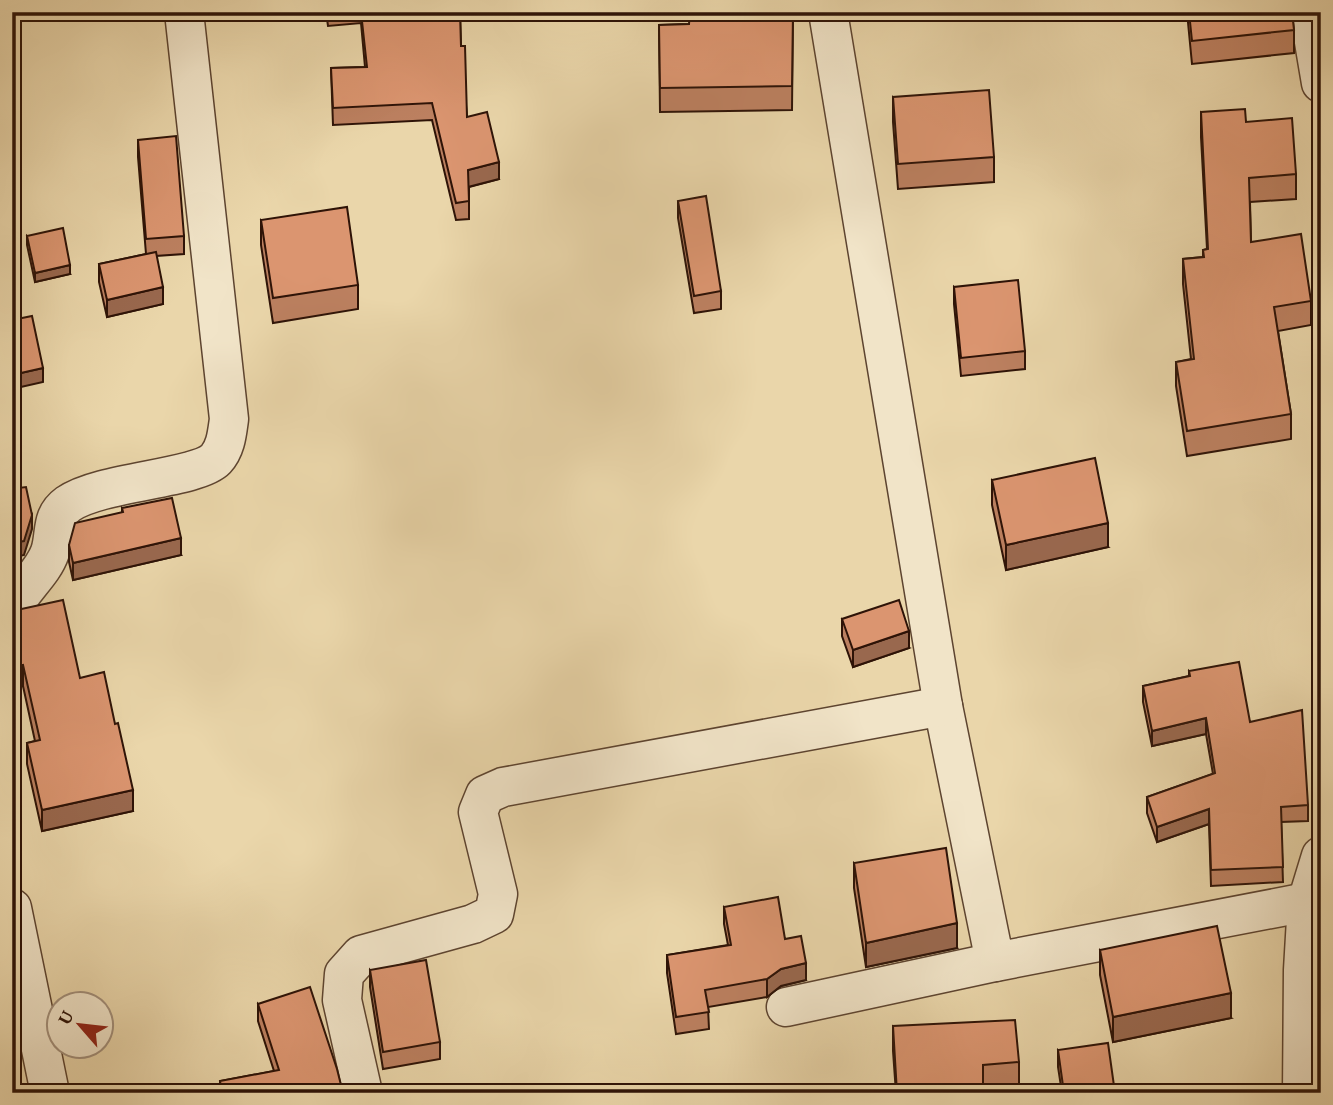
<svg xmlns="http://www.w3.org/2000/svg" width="1333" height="1105" font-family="'Gentium Book Plus',serif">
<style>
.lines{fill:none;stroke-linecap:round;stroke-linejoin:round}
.minor-casing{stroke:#5d4430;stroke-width:41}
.minor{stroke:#f1e4c8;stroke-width:38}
.wall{fill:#bc8060;stroke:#2e1307;stroke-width:2}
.shaded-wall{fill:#99684e;stroke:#2e1307;stroke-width:2}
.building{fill:#db9570;stroke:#2e1307;stroke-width:2}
</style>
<rect width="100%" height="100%" fill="#ead6aa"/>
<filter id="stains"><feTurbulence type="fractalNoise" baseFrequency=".00286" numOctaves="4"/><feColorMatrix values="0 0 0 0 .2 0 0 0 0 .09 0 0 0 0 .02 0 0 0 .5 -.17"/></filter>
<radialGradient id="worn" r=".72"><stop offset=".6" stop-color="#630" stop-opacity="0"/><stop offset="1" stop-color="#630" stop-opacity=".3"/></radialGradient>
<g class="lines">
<g class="minor-casing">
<g id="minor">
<path d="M828,12L943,706L995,962L1307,902"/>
<path d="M1309,12L1321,83"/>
<path d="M12,610C21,589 43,573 50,552C56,534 50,517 68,504C101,481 197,479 216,459C226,448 227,433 229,419L184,12"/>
<path d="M12,908L50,1093"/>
<path d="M786,1007L995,962"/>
<path d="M363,1093L342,1000L344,974L361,955L473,924L494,914L498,894L478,812L485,795L503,787L943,706"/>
<path d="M1302,1093L1303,970L1307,902L1321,856"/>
</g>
</g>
<use href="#minor" class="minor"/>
</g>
<g class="wall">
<path d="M326,12H460L461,46L467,117L499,179L469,187V219L456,220L432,120L333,125L331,68L365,67L361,23L328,26Z"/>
<path d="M793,12L792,110L660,112L659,25L689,24Z"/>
<path d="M1187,12H1292L1294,30V53L1192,64Z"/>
<path d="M893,97L994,157V182L898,189L893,122Z"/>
<path d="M1201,112L1246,122L1296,174V199L1250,202L1251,242L1311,301V325L1278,331L1291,414V439L1187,456L1176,386V362L1191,359L1183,284V259L1203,257V250L1207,249L1201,137Z"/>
<path d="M138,140L184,236V254L156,256L163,304L107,317L99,282V264L146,254L138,157Z"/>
<path d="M678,201L721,291V309L694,313L678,218Z"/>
<path d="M261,220L358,285V309L273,323L261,245Z"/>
<path d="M27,236L70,274L35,282L27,245Z"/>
<path d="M954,287L1025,351V369L961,376L954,304Z"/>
<path d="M992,480L1108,547L1006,570L992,505Z"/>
<path d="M122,508L181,555L73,580L69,562V545L122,513Z"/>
<path d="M12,611L80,678L133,811L42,831L27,764V743L35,741L23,686L12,688Z"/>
<path d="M842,619L909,648L853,667L842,636Z"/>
<path d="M1189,671L1250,722L1308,805V821L1281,822L1283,882L1211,886L1209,824L1157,842L1147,813V797L1213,774L1206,734L1152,746L1143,702V686L1189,676Z"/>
<path d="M854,863L957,948L866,967L854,888Z"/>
<path d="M724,907L785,939L806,980L781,986L767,997L708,1007L709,1029L676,1034L667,973V955L728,945L724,924Z"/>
<path d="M1100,950L1231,1018L1113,1042L1100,975Z"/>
<path d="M370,970L440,1042V1059L383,1069L370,987Z"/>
<path d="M258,1004L343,1093H220V1081L274,1071L258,1021Z"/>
<path d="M893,1026L1019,1062V1087L983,1090V1093H896L893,1051Z"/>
<path d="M1058,1050L1115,1093H1062L1058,1067Z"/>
</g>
<g class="shaded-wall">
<path d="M499,162V179L468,187V170Z"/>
<path d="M70,265V274L35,282V273Z"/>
<path d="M163,287V304L107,317V300Z"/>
<path d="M43,368V382L12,389V375Z"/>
<path d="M32,515V529L24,555L12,558V543Z"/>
<path d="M1108,523V547L1006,570V545Z"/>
<path d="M181,538V555L73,580V563Z"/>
<path d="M909,631V648L853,667V650Z"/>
<path d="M23,665V686L12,688V667Z"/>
<path d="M1206,718V734L1152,746V731Z"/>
<path d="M133,790V811L42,831V810Z"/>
<path d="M1209,809V824L1157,842V827Z"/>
<path d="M957,923V948L866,967V943Z"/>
<path d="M806,963V980L781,986L767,997V979L781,969Z"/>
<path d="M1231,993V1018L1113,1042V1017Z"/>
</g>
<g class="building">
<path d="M361,12H460L461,46H465L467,117L487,112L499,162L468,170L469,201L456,203L432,103L333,108L331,68L367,67Z"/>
<path d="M690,12H793L792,86L660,88L659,25L689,24Z"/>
<path d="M1189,12H1292L1294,30L1192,41Z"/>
<path d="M989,90L994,157L898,164L893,97Z"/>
<path d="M1245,109L1246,122L1292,118L1296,174L1249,178L1251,242L1301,234L1311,301L1274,307L1291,414L1187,431L1176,362L1194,359L1183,259L1204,257L1203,250L1208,249L1201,112Z"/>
<path d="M176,136L184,236L146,239L138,140Z"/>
<path d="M706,196L721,291L694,296L678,201Z"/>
<path d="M347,207L358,285L273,298L261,220Z"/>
<path d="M63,228L70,265L35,273L27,236Z"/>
<path d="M156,252L163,287L107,300L99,264Z"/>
<path d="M1018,280L1025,351L961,358L954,287Z"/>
<path d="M32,316L43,368L12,375V320Z"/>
<path d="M12,455L19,488L26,487L32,515L24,541L12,543Z"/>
<path d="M1095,458L1108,523L1006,545L992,480Z"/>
<path d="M172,498L181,538L73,563L69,545L75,523L123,512L122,508Z"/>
<path d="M63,600L80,678L104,672L115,724L118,723L133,790L42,810L27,743L40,740L23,665L12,667V611Z"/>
<path d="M899,600L909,631L853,650L842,619Z"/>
<path d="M1239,662L1250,722L1302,710L1308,805L1281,807L1283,867L1211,870L1209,809L1157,827L1147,797L1215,773L1206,718L1152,731L1143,686L1190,676L1189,671Z"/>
<path d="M946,848L957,923L866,943L854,863Z"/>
<path d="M778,897L785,939L801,936L806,963L781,969L767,979L705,990L709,1012L676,1017L667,955L731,945L724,907Z"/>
<path d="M1217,926L1231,993L1113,1017L1100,950Z"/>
<path d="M426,960L440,1042L383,1052L370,970Z"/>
<path d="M310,987L337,1069L343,1093H222L220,1081L279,1070L258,1004Z"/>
<path d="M1015,1020L1019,1062L983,1065V1093H897L893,1026Z"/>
<path d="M1108,1043L1115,1093H1064L1058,1050Z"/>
</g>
<rect width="1333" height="1105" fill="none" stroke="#ead6aa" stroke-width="42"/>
<rect x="14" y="14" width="1305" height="1077" fill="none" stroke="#2e1307" stroke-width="3.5"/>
<rect x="21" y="21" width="1291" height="1063" fill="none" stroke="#2e1307" stroke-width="2"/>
<g transform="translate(80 1025) rotate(298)"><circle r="33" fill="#f1e4c8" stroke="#a3907b" stroke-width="2"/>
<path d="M0-5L12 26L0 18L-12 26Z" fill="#8f2418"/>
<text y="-10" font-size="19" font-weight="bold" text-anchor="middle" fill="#2e1307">U</text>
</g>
<rect width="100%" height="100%" filter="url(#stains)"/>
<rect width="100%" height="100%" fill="url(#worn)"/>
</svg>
